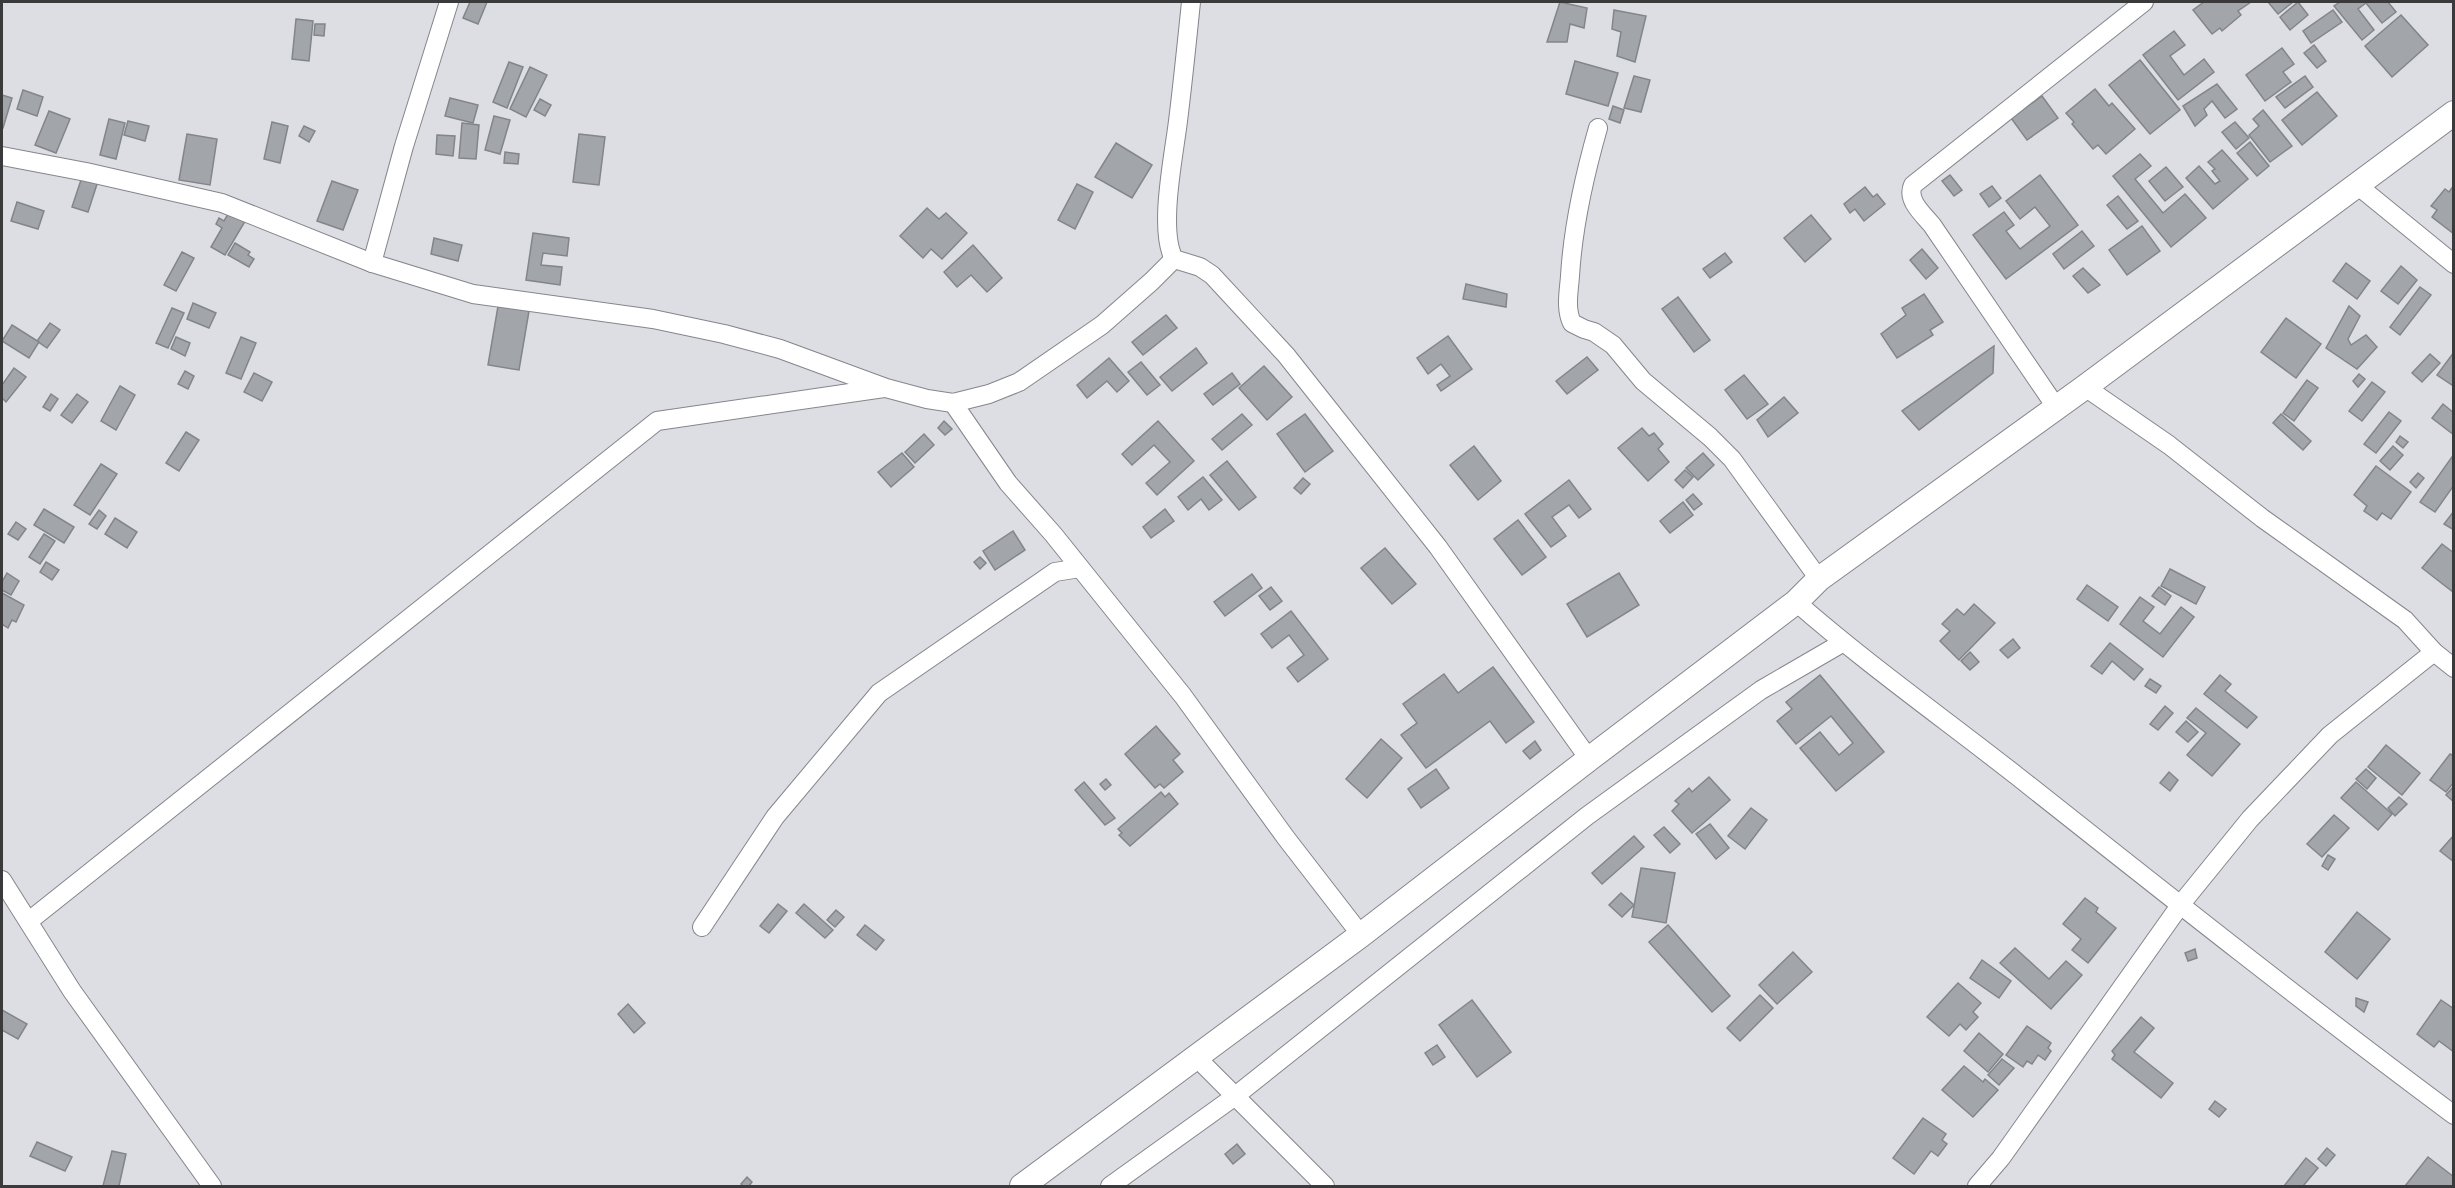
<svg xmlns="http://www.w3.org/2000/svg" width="2455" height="1188" font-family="'Roboto Condensed',sans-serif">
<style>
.building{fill:#a2a5aa;stroke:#82858a;stroke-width:1.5}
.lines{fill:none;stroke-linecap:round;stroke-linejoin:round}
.minor-casing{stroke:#85868c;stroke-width:20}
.tertiary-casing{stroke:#85868c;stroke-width:26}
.minor{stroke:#fff;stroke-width:18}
.tertiary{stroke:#fff;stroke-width:24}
</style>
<rect width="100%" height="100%" fill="#dddee4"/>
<g class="building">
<path d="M470,2H487L478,24L463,18Z"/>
<path d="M1560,2L1587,8L1584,28L1570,24L1567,42H1547Z"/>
<path d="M2204,2H2251L2238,11L2241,15L2222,31L2220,28L2212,34L2193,10Z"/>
<path d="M2268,2H2293L2278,14Z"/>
<path d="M2298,2L2308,15L2290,30L2280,17Z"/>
<path d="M2340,2H2388L2396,12L2382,23L2366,3L2358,9L2374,30L2362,40L2334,6Z"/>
<path d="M1614,10L1646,16L1635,62L1617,56L1621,32L1612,29Z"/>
<path d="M2333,10L2342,22L2311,43L2303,31Z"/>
<path d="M2401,15L2428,45L2392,77L2365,46Z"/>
<path d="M296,19L313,21L309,61L292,59Z"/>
<path d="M315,24H325L324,36L314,35Z"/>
<path d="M2174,31L2185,45L2170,56L2184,75L2204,59L2214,72L2178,100L2143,55Z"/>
<path d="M2314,45L2326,61L2317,68L2304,53Z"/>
<path d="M2282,48L2294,64L2283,72L2291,82L2265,101L2246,75Z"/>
<path d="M2140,60L2180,110L2150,134L2109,85Z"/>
<path d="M1575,61L1618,73L1608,106L1566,94Z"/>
<path d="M509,62L523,67L507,108L493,102Z"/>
<path d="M530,67L547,75L526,117L510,109Z"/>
<path d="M1634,76L1650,80L1641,112L1624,108Z"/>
<path d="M2305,76L2313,87L2285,108L2276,97Z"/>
<path d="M2217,84L2237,109L2225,118L2212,101L2204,109L2207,115L2195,126L2183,106Z"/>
<path d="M2095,89L2109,106L2112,103L2135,129L2106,154L2098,145L2093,149L2072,124L2074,122L2066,113Z"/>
<path d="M23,90L43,97L37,116L17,109Z"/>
<path d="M2317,92L2337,116L2302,145L2282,120Z"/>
<path d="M2,95L12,98L3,128H2Z"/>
<path d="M2042,96L2058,118L2027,140L2011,118Z"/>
<path d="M450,98L478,105L473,123L445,116Z"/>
<path d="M540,99L551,105L545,116L534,110Z"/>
<path d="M1613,106L1624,110L1620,123L1609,119Z"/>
<path d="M2263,110L2292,146L2270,162L2249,135L2259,126L2253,119Z"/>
<path d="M49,111L70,119L56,153L35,145Z"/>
<path d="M494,116L510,120L500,154L485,150Z"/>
<path d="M109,119L125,123L116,159L100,155Z"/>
<path d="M128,121L149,126L145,141L124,135Z"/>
<path d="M272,122L288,126L280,163L264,159Z"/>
<path d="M2235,122L2249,138L2236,149L2222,132Z"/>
<path d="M462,123L479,125L476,159L459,158Z"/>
<path d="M304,126L315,131L309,142L299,136Z"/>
<path d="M187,134L217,139L210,185L179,180Z"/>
<path d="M579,134L605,137L599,185L573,182Z"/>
<path d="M437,135L455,136L453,156L436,154Z"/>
<path d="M2250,142L2269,166L2257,176L2237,153Z"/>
<path d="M1116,143L1152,165L1132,198L1095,177Z"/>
<path d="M2222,150L2248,179L2213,209L2186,178L2199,166L2215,184L2220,181L2212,171L2215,169L2208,162Z"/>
<path d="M505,152L519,154L518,164L504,163Z"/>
<path d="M2140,154L2151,166L2135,179L2163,213L2185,194L2206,218L2171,247L2113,176Z"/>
<path d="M2166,167L2183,187L2165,201L2149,181Z"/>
<path d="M1950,175L1962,190L1954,196L1942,181Z"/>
<path d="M2040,175L2078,225L2006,279L1973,235L2004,212L2014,225L2006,231L2020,249L2050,226L2035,207L2020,219L2006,201Z"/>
<path d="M82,177L98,181L88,212L72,207Z"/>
<path d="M332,181L358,190L343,230L317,221Z"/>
<path d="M1077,184L1093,192L1075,229L1058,220Z"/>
<path d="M2454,185V234L2432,217L2437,210L2431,206L2445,189L2449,192Z"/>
<path d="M1992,186L2001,198L1989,207L1980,194Z"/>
<path d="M1865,187L1873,197L1877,194L1885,204L1864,221L1855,209L1850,213L1844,204Z"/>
<path d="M2118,196L2138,221L2127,229L2107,205Z"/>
<path d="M17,202L44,211L38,229L11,221Z"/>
<path d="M927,208L939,219L946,213L967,233L942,259L931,249L923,258L900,236Z"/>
<path d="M231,209L247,218L225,255L211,247L222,228L216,224L219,218L224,221Z"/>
<path d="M1811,215L1831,239L1805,262L1784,238Z"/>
<path d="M2142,226L2160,251L2127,275L2109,250Z"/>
<path d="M2082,231L2094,246L2064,269L2053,254Z"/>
<path d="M533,233L569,238L567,256L543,253L541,265L562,267L560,285L526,280Z"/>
<path d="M434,238L462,245L458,261L431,254Z"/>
<path d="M235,243L250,252L248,255L254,259L249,267L228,255Z"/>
<path d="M973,245L1002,278L987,292L971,275L957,287L944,272Z"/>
<path d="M1922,249L1938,268L1926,279L1910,260Z"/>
<path d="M182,252L194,258L176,291L164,285Z"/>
<path d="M1725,253L1732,262L1710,278L1703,269Z"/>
<path d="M2346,263L2370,281L2357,299L2333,281Z"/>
<path d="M2401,266L2417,280L2398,304L2381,291Z"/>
<path d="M2083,268L2100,285L2088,293L2073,276Z"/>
<path d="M1466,284L1507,294L1506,307L1463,299Z"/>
<path d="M2420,287L2431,295L2400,335L2390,327Z"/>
<path d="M1924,294L1943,322L1930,330L1933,335L1897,358L1881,334L1906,315L1902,308Z"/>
<path d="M1678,297L1710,340L1694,352L1662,309Z"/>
<path d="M193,303L216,313L209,328L187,319Z"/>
<path d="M498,306L529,311L519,370L488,365Z"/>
<path d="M2349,306L2360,316L2348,339L2351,345L2366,335L2377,347L2357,369L2326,348Z"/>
<path d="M172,308L184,313L168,348L156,343Z"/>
<path d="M1166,315L1177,328L1143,355L1132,342Z"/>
<path d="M2286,318L2321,344L2296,378L2261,352Z"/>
<path d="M50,323L60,330L47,348L37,341Z"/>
<path d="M12,325L39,342L29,358L2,341Z"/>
<path d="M1448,336L1472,369L1441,391L1437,385L1450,376L1441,364L1428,374L1417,358Z"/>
<path d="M176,337L190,343L185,356L171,349Z"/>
<path d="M241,337L256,343L241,379L226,373Z"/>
<path d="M1994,346L1993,373L1919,430L1902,411Z"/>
<path d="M1196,348L1207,363L1172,391L1160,377Z"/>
<path d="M2454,352V383L2452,385L2437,375Z"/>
<path d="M2430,354L2440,363L2422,382L2412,373Z"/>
<path d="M1587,357L1598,370L1567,394L1556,381Z"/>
<path d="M1109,358L1129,381L1117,392L1107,381L1087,398L1077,385Z"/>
<path d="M1141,362L1160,385L1147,395L1128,372Z"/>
<path d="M1264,366L1292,397L1267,420L1239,388Z"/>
<path d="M14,368L26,377L6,402L2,398V385Z"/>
<path d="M185,371L194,376L188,389L178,384Z"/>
<path d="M254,373L272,382L262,401L244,392Z"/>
<path d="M1232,373L1240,384L1213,405L1204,394Z"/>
<path d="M2359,374L2365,379L2358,387L2353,381Z"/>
<path d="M1744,375L1768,404L1747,419L1725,390Z"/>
<path d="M2307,380L2318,388L2294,421L2283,413Z"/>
<path d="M2372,382L2385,392L2362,421L2349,411Z"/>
<path d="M120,386L135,395L116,430L101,421Z"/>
<path d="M51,394L58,399L50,411L43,407Z"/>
<path d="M77,394L88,402L72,423L61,415Z"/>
<path d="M1784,397L1798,413L1768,437L1757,420Z"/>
<path d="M2443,404L2454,413V435L2432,418Z"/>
<path d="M2389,412L2401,421L2376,453L2364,444Z"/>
<path d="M1242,414L1252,425L1222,450L1212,439Z"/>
<path d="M1305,414L1333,451L1305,472L1277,434Z"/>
<path d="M2281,414L2311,441L2303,450L2273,423Z"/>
<path d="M944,421L952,429L945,435L938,428Z"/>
<path d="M1158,421L1194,461L1157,495L1146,483L1170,462L1154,445L1132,465L1122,454Z"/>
<path d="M1642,428L1649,436L1654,433L1663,444L1658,449L1669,462L1648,481L1618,448Z"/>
<path d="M186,432L199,440L179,471L166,463Z"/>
<path d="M924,434L934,445L915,463L905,452Z"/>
<path d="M2400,436L2408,442L2403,448L2396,442Z"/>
<path d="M1474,446L1501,481L1478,500L1450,465Z"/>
<path d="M2393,446L2403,455L2390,470L2380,461Z"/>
<path d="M902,453L914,467L891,487L878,472Z"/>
<path d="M1703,453L1714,465L1698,480L1686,468Z"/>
<path d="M2454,454V485L2435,512L2420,502Z"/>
<path d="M1227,461L1256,497L1239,510L1210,475Z"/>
<path d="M101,464L117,474L90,515L74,505Z"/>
<path d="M2376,466L2411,492L2391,519L2382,513L2377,520L2364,511L2367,506L2354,495Z"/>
<path d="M1685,470L1693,477L1683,488L1675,480Z"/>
<path d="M2418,473L2424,478L2416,488L2410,482Z"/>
<path d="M1203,477L1222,500L1209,510L1201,499L1188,510L1178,497Z"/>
<path d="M1303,478L1310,484L1301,494L1294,488Z"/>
<path d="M1569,480L1591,509L1579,518L1569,505L1552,517L1566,536L1551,547L1525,514Z"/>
<path d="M1693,494L1702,504L1694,510L1686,500Z"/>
<path d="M1683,502L1693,515L1670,533L1660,521Z"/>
<path d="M44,509L74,527L64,543L34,525Z"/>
<path d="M1165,509L1174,521L1151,538L1143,527Z"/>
<path d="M99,510L106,516L97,529L89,524Z"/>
<path d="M2454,511V530L2444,524Z"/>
<path d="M115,518L137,532L127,548L105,534Z"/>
<path d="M1518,520L1546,557L1522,575L1494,539Z"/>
<path d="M16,522L26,529L18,540L8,534Z"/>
<path d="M1013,531L1025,550L995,570L983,551Z"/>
<path d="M44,534L55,541L40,564L29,557Z"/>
<path d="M2442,544L2454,553L2453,592L2422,568Z"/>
<path d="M1385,548L1416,584L1392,604L1361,568Z"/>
<path d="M980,557L986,563L980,569L974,562Z"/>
<path d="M46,562L59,570L52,580L40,572Z"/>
<path d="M2170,569L2205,587L2196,604L2161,586Z"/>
<path d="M7,573L19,581L11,595L2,590V582Z"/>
<path d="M1619,573L1639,605L1587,637L1567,604Z"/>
<path d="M1252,574L1262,588L1225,616L1214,602Z"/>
<path d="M2087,585L2118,607L2108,621L2077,599Z"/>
<path d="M1271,587L1282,601L1270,610L1259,596Z"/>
<path d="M2159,587L2171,596L2165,605L2152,596Z"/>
<path d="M2,593L24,605L16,622L12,620L8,628L2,624Z"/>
<path d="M2140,597L2154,607L2143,621L2160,634L2181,607L2194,617L2163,657L2120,624Z"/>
<path d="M1974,604L1995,623L1959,660L1940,641L1950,631L1942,624L1957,609L1964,615Z"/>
<path d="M1291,611L1328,659L1298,682L1287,668L1304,655L1289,635L1272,648L1261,634Z"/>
<path d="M2013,639L2020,648L2008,658L2000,650Z"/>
<path d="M2110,643L2143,669L2134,680L2112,661L2102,674L2091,666Z"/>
<path d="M1970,652L1979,662L1970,670L1961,661Z"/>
<path d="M1493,667L1534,722L1506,743L1490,721L1426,768L1401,735L1417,723L1403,704L1444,674L1458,693Z"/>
<path d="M1820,675L1884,752L1836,791L1800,748L1820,732L1839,755L1853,743L1831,716L1796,744L1777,721L1792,709L1786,702Z"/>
<path d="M2220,675L2231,684L2225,691L2257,717L2247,728L2204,694Z"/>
<path d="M2150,679L2161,686L2156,693L2145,686Z"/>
<path d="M2165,706L2173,713L2158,730L2150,724Z"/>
<path d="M2196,708L2240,744L2212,776L2187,755L2206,733L2187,718Z"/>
<path d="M2186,721L2198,732L2188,742L2176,732Z"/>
<path d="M1156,726L1180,754L1173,760L1183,772L1164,788L1160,784L1155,788L1125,754Z"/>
<path d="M1381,739L1402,758L1367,798L1346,779Z"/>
<path d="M1535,741L1541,750L1530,759L1523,751Z"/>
<path d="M2386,745L2420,773L2402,795L2368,767Z"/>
<path d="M2450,754L2454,756V782L2446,792L2430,780Z"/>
<path d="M1436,769L1449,788L1421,808L1408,789Z"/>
<path d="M2366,769L2376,778L2367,789L2356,779Z"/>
<path d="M2169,772L2178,780L2170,791L2160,783Z"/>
<path d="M1709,777L1730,800L1692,833L1672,811L1679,804L1675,801L1689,788L1692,792Z"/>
<path d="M1106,779L1111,785L1105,790L1100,784Z"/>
<path d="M1084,782L1115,818L1105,825L1075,790Z"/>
<path d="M2356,782L2392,814L2378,830L2341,798Z"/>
<path d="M2454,786V802L2446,795Z"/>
<path d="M1161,792L1165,797L1169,793L1178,804L1130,846L1119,835L1122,833L1118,829Z"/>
<path d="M2399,797L2407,804L2395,816L2388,808Z"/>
<path d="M1751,808L1767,820L1745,849L1728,836Z"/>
<path d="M2334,815L2349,828L2322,857L2307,844Z"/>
<path d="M1710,824L1729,848L1716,859L1696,834Z"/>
<path d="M1664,827L1680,844L1670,853L1654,835Z"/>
<path d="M2454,835V862L2440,851Z"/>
<path d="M1634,836L1644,847L1602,884L1592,873Z"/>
<path d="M2328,855L2335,859L2328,870L2322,866Z"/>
<path d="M1641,868L1675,873L1666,923L1632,917Z"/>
<path d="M1621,893L1634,905L1622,917L1609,905Z"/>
<path d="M2085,898L2098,908L2096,912L2116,928L2088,963L2072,950L2081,939L2063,924Z"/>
<path d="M778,904L787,911L769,933L760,926Z"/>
<path d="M804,904L833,930L825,938L796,913Z"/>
<path d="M836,910L844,917L835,927L827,920Z"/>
<path d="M2357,912L2390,939L2357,979L2325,952Z"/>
<path d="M865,925L884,940L876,950L857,935Z"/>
<path d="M1668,925L1730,996L1712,1012L1649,942Z"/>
<path d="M2015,948L2049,979L2066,961L2082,975L2051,1009L2000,963Z"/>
<path d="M2195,949L2197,958L2188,961L2185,953Z"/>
<path d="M1793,952L1812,972L1777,1004L1759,985Z"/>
<path d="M1982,960L2011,981L1999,998L1970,978Z"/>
<path d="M1958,983L1981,1003L1973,1012L1978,1017L1966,1030L1960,1024L1949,1036L1927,1017Z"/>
<path d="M1760,995L1773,1008L1740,1041L1727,1028Z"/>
<path d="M2356,998L2368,1002L2364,1012L2356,1006Z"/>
<path d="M1472,1000L1511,1052L1477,1077L1439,1025Z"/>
<path d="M2441,1000L2454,1009V1052L2439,1041L2434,1047L2417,1034Z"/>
<path d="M628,1004L645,1023L634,1033L618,1014Z"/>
<path d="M2,1010L27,1024L18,1039L2,1030Z"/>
<path d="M2141,1017L2154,1028L2134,1052L2173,1083L2161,1098L2112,1059L2115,1055L2112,1051Z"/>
<path d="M2027,1026L2051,1043L2048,1048L2051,1051L2045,1060L2038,1055L2032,1064L2027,1061L2023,1067L2006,1055Z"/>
<path d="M1979,1033L2003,1054L1988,1072L1964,1051Z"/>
<path d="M1437,1045L1445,1057L1433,1065L1425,1053Z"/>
<path d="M2002,1059L2014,1068L1999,1085L1988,1075Z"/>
<path d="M1964,1066L1983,1082L1985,1079L1998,1090L1973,1117L1942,1090Z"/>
<path d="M2215,1101L2226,1109L2219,1117L2209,1109Z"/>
<path d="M1923,1118L1946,1134L1942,1140L1947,1144L1938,1156L1931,1151L1914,1174L1893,1158Z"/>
<path d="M37,1142L72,1157L65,1171L30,1156Z"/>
<path d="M1237,1144L1245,1154L1233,1164L1225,1154Z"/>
<path d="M2327,1148L2335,1155L2326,1166L2318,1159Z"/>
<path d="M112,1151L126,1154L119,1186H103Z"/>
<path d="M2428,1157L2454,1177V1186H2405Z"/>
<path d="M2306,1158L2318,1168L2303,1186H2284Z"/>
<path d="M747,1177L752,1182L749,1186H743L741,1184Z"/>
</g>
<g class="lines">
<g class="minor-casing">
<g id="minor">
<path d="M1191,2C1187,41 1183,81 1178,121C1174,155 1158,230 1174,259L1200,267L1212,275L1286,355L1438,547L1589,759"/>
<path d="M1598,128C1584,177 1573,225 1570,276C1569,291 1565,308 1572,323L1584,329L1594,332L1613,345L1643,381L1710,437L1732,459L1819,579"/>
<path d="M2,156L86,172L222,203L372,263L473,294L653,319L724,334L780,349L886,388L927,399L953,403L989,394L1019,382L1102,325L1152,281L1174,259"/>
<path d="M2357,185L2454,264"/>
<path d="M372,263L404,146L449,2"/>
<path d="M2085,387L2169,445L2262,518L2405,620L2434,652L2454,668"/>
<path d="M953,403L1008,483L1053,534L1183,696L1286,838L1361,935"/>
<path d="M2056,407L1932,225C1923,214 1906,200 1913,185L2144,2"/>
<path d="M1796,602C1867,664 1943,718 2017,776C2161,890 2306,1005 2454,1115"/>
<path d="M2,880L72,991L212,1186"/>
<path d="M29,921L657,421L884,388"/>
<path d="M702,927L775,817L879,693L1055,572L1080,568"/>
<path d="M1196,1057L1325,1186"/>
<path d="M1110,1186L1234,1097L1587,816L1761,690L1842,643"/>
<path d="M1977,1186L2001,1158L2181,904L2250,819L2330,735L2434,652"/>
</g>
</g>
<g class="tertiary-casing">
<path id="tertiary" d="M1022,1186L1361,935L1589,759L1796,602L1819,579L2085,387L2454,113"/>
</g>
<use href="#minor" class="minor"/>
<use href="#tertiary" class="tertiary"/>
</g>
<rect width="2455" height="1188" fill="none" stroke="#3a3a3d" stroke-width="6"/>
</svg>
